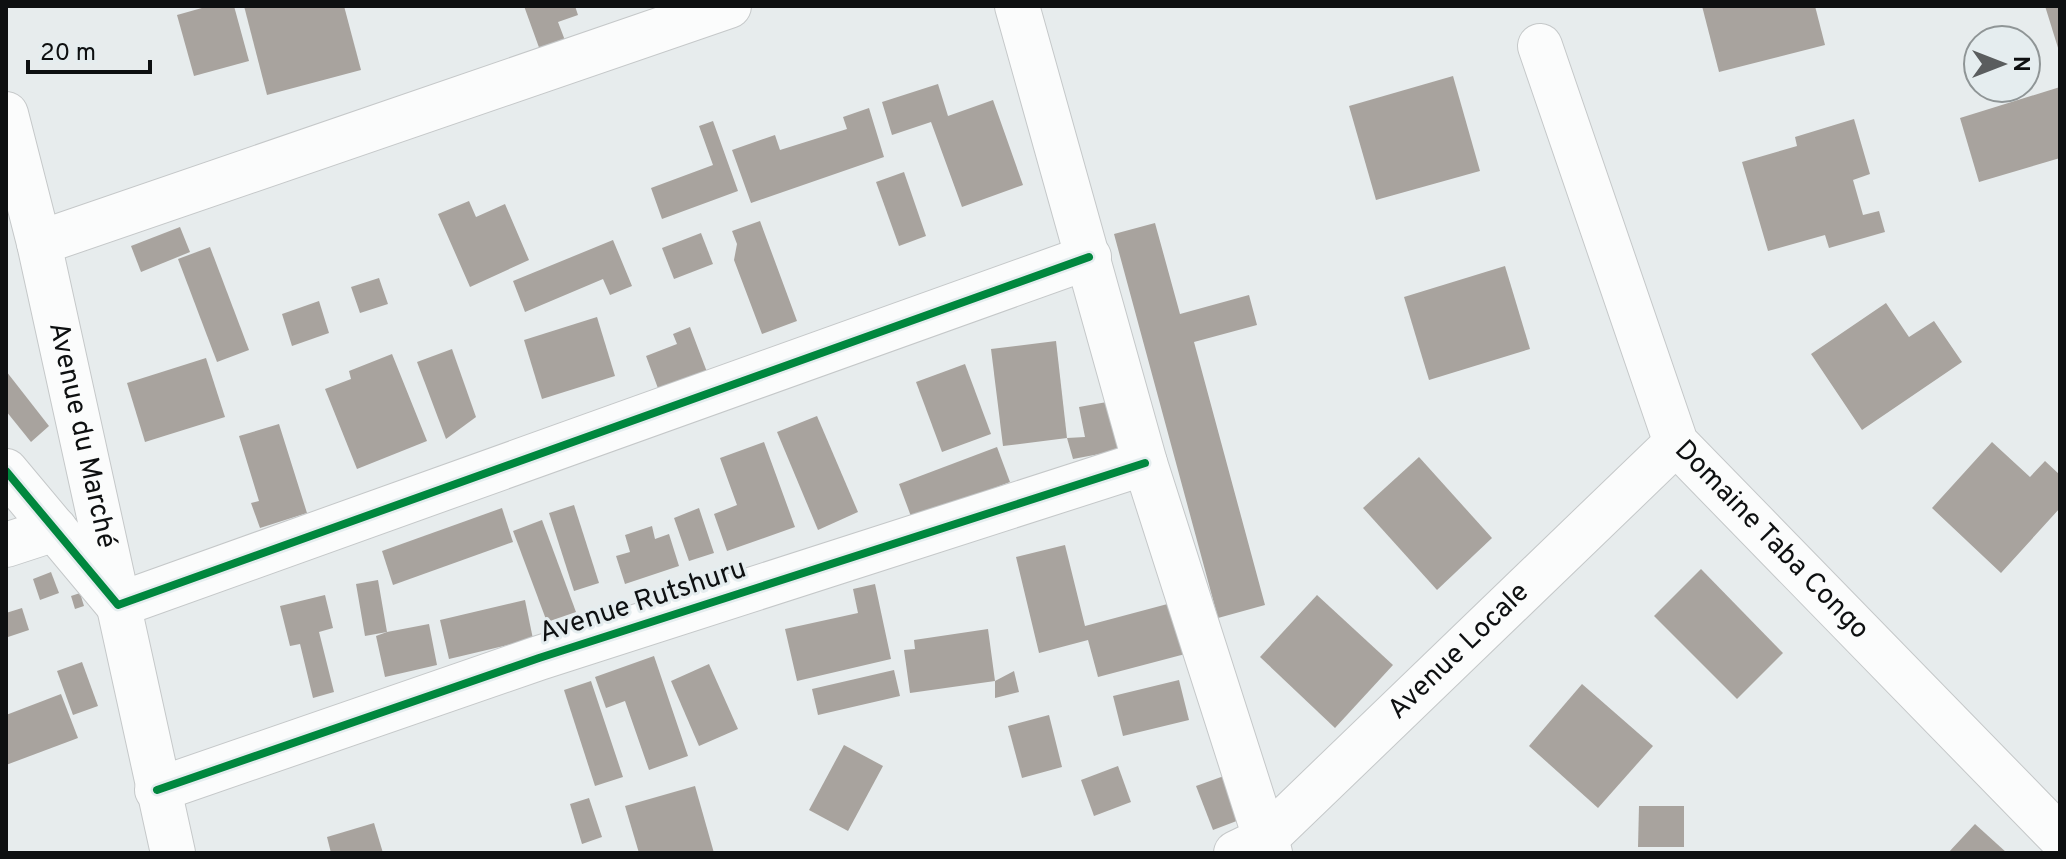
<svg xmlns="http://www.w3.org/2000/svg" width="2066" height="859" font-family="Overpass,sans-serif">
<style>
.building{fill:#a8a39e}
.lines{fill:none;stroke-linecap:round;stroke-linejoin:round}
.minor-casing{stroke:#c5c8c9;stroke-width:46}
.minor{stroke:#fbfcfc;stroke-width:44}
.cycleway-casing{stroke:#e5edef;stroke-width:13}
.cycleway{stroke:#00873e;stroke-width:8}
.labels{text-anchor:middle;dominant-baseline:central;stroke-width:6;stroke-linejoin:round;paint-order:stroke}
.street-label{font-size:28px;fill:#0e1011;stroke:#e5edef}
</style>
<rect width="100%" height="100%" fill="#e7eced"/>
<g class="building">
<path d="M209,6H234L249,61L194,76L177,15Z"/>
<path d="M244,6H344L361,70L267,95Z"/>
<path d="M524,6H575L578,15L558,22L566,43L541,53Z"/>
<path d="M1702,6H1815L1825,45L1719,72Z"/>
<path d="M2045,6H2060V51H2059Z"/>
<path d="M1453,76L1480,171L1376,200L1349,106Z"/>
<path d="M938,84L948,116L993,100L1023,185L962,207L931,122L892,135L882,102Z"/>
<path d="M2060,87V158L1979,182L1960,118Z"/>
<path d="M869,108L884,157L751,203L732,150L775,135L780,150L847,129L843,117Z"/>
<path d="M1854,119L1870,174L1853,180L1863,215L1879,211L1885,232L1829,248L1825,235L1768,251L1742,162L1797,146L1795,137Z"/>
<path d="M713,121L738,191L662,219L651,188L713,165L699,126Z"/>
<path d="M904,172L926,236L899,246L876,182Z"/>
<path d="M469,201L476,217L505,204L529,260L470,287L438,214Z"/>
<path d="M760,221L797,321L762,334L734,260L737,244L732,231Z"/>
<path d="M1155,223L1180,314L1249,295L1257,325L1194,342L1265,605L1218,618L1114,234Z"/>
<path d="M180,227L190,252L141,272L131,246Z"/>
<path d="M701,233L713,264L674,279L662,248Z"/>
<path d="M613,240L632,286L610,295L603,279L525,312L513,281Z"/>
<path d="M210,247L249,350L217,362L178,259Z"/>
<path d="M1505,266L1530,349L1429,380L1404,297Z"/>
<path d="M379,278L388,304L360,313L351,287Z"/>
<path d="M319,301L329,333L292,346L282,314Z"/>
<path d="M1886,303L1909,337L1934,321L1962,362L1862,430L1811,354Z"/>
<path d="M597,317L615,376L542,399L524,340Z"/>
<path d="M690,327L707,372L659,391L646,356L677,344L673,334Z"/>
<path d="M1056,341L1067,438L1003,446L991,349Z"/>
<path d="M452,349L476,417L446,439L417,362Z"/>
<path d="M392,354L427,441L357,469L325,389L351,379L349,371Z"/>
<path d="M206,358L225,417L145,442L127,383Z"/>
<path d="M965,364L991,434L942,452L916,382Z"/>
<path d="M6,371L49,426L31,442L6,411Z"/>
<path d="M1118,400L1126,449L1073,459L1067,438L1085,437L1079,407Z"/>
<path d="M817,416L858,512L818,530L777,432Z"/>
<path d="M279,424L307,513L260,528L251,503L259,501L239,436Z"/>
<path d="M764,442L795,527L727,551L714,514L737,505L720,458Z"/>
<path d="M1992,442L2030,477L2045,461L2060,475V508L2001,573L1932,508Z"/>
<path d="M997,447L1010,482L912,519L899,484Z"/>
<path d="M1419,457L1492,538L1437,590L1363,508Z"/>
<path d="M574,505L599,583L574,591L549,513Z"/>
<path d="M502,508L513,542L393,585L382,551Z"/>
<path d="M699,508L714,553L689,561L674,518Z"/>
<path d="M542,520L576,612L547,622L513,531Z"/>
<path d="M652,526L655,539L669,534L679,566L625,584L616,556L630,552L625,535Z"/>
<path d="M1065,545L1085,626L1175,602L1189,653L1098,677L1088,640L1039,653L1016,557Z"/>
<path d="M1701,569L1783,653L1737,699L1654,616Z"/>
<path d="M51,572L59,593L40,600L33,579Z"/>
<path d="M378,580L387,632L429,624L437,665L385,677L376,636L387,632L365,636L356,584Z"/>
<path d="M875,584L891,659L797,681L785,629L858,613L853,589Z"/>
<path d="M80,593L84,606L75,609L71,596Z"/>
<path d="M325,595L333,628L319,632L334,692L313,698L300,644L290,646L280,606Z"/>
<path d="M1317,595L1393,665L1335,728L1260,657Z"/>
<path d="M525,600L533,639L449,659L440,620Z"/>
<path d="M22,608L29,630L8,637L6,613Z"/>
<path d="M988,629L995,681L910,693L904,650L915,649L914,640Z"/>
<path d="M654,656L688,756L649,770L625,701L606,708L595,677Z"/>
<path d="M82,662L98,706L73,715L57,671Z"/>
<path d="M709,664L738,729L699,746L671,681Z"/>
<path d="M894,670L900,696L818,715L812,689Z"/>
<path d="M1014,671L1019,692L995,698V681Z"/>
<path d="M1179,680L1189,720L1123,736L1113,696Z"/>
<path d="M591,681L623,777L595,786L564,690Z"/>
<path d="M1582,684L1653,746L1598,808L1529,746Z"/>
<path d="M61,694L78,738L6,765V715Z"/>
<path d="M1049,715L1062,767L1022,778L1008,726Z"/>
<path d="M844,745L883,766L848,831L809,810Z"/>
<path d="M1118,766L1131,802L1094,816L1081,780Z"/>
<path d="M1238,771L1255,814L1213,830L1196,786Z"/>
<path d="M695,786L714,853H639L625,806Z"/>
<path d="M589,798L602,837L582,844L570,804Z"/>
<path d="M1639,806H1684V847H1638Z"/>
<path d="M374,823L383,853H331L327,837Z"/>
<path d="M1975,824L2007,853H1948Z"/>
</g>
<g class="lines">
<g class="minor-casing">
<g id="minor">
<path d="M1017,6L1145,463L1270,853"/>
<path id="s1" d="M1540,46L1676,443L2060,837"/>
<path id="s2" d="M6,114L39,243L173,853"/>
<path d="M39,243L729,6"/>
<path d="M6,471L118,605L1089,257"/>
<path d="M6,545L55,529"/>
<path d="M157,790L539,658L1145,463"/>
<path id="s3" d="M1236,853L1265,839L1676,443"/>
</g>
</g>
<use href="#minor" class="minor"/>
<g class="cycleway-casing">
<g id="cycleway">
<path d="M6,471L118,605L1089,257"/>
<path d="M157,790L539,658L1145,463"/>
</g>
</g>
<use href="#cycleway" class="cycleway"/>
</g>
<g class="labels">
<g class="street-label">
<text stroke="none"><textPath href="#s2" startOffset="330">Avenue du Marché</textPath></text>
<text stroke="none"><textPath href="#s1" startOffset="556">Domaine Taba Congo</textPath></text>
<text transform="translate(643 602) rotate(-18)">Avenue Rutshuru</text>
<text stroke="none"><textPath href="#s3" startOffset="302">Avenue Locale</textPath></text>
</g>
</g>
<rect width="2066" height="859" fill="none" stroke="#0e1011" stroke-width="16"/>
<g transform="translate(2002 64) rotate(90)"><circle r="38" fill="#e5edef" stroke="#8f9596" stroke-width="2"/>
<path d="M0-6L14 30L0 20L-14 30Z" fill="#5a5d5e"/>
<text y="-12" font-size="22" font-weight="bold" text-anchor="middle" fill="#0e1011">N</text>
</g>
<path d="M28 60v12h122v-12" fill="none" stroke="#0e1011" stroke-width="4"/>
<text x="40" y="60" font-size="24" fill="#0e1011" stroke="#e5edef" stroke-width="6" paint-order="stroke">20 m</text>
</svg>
